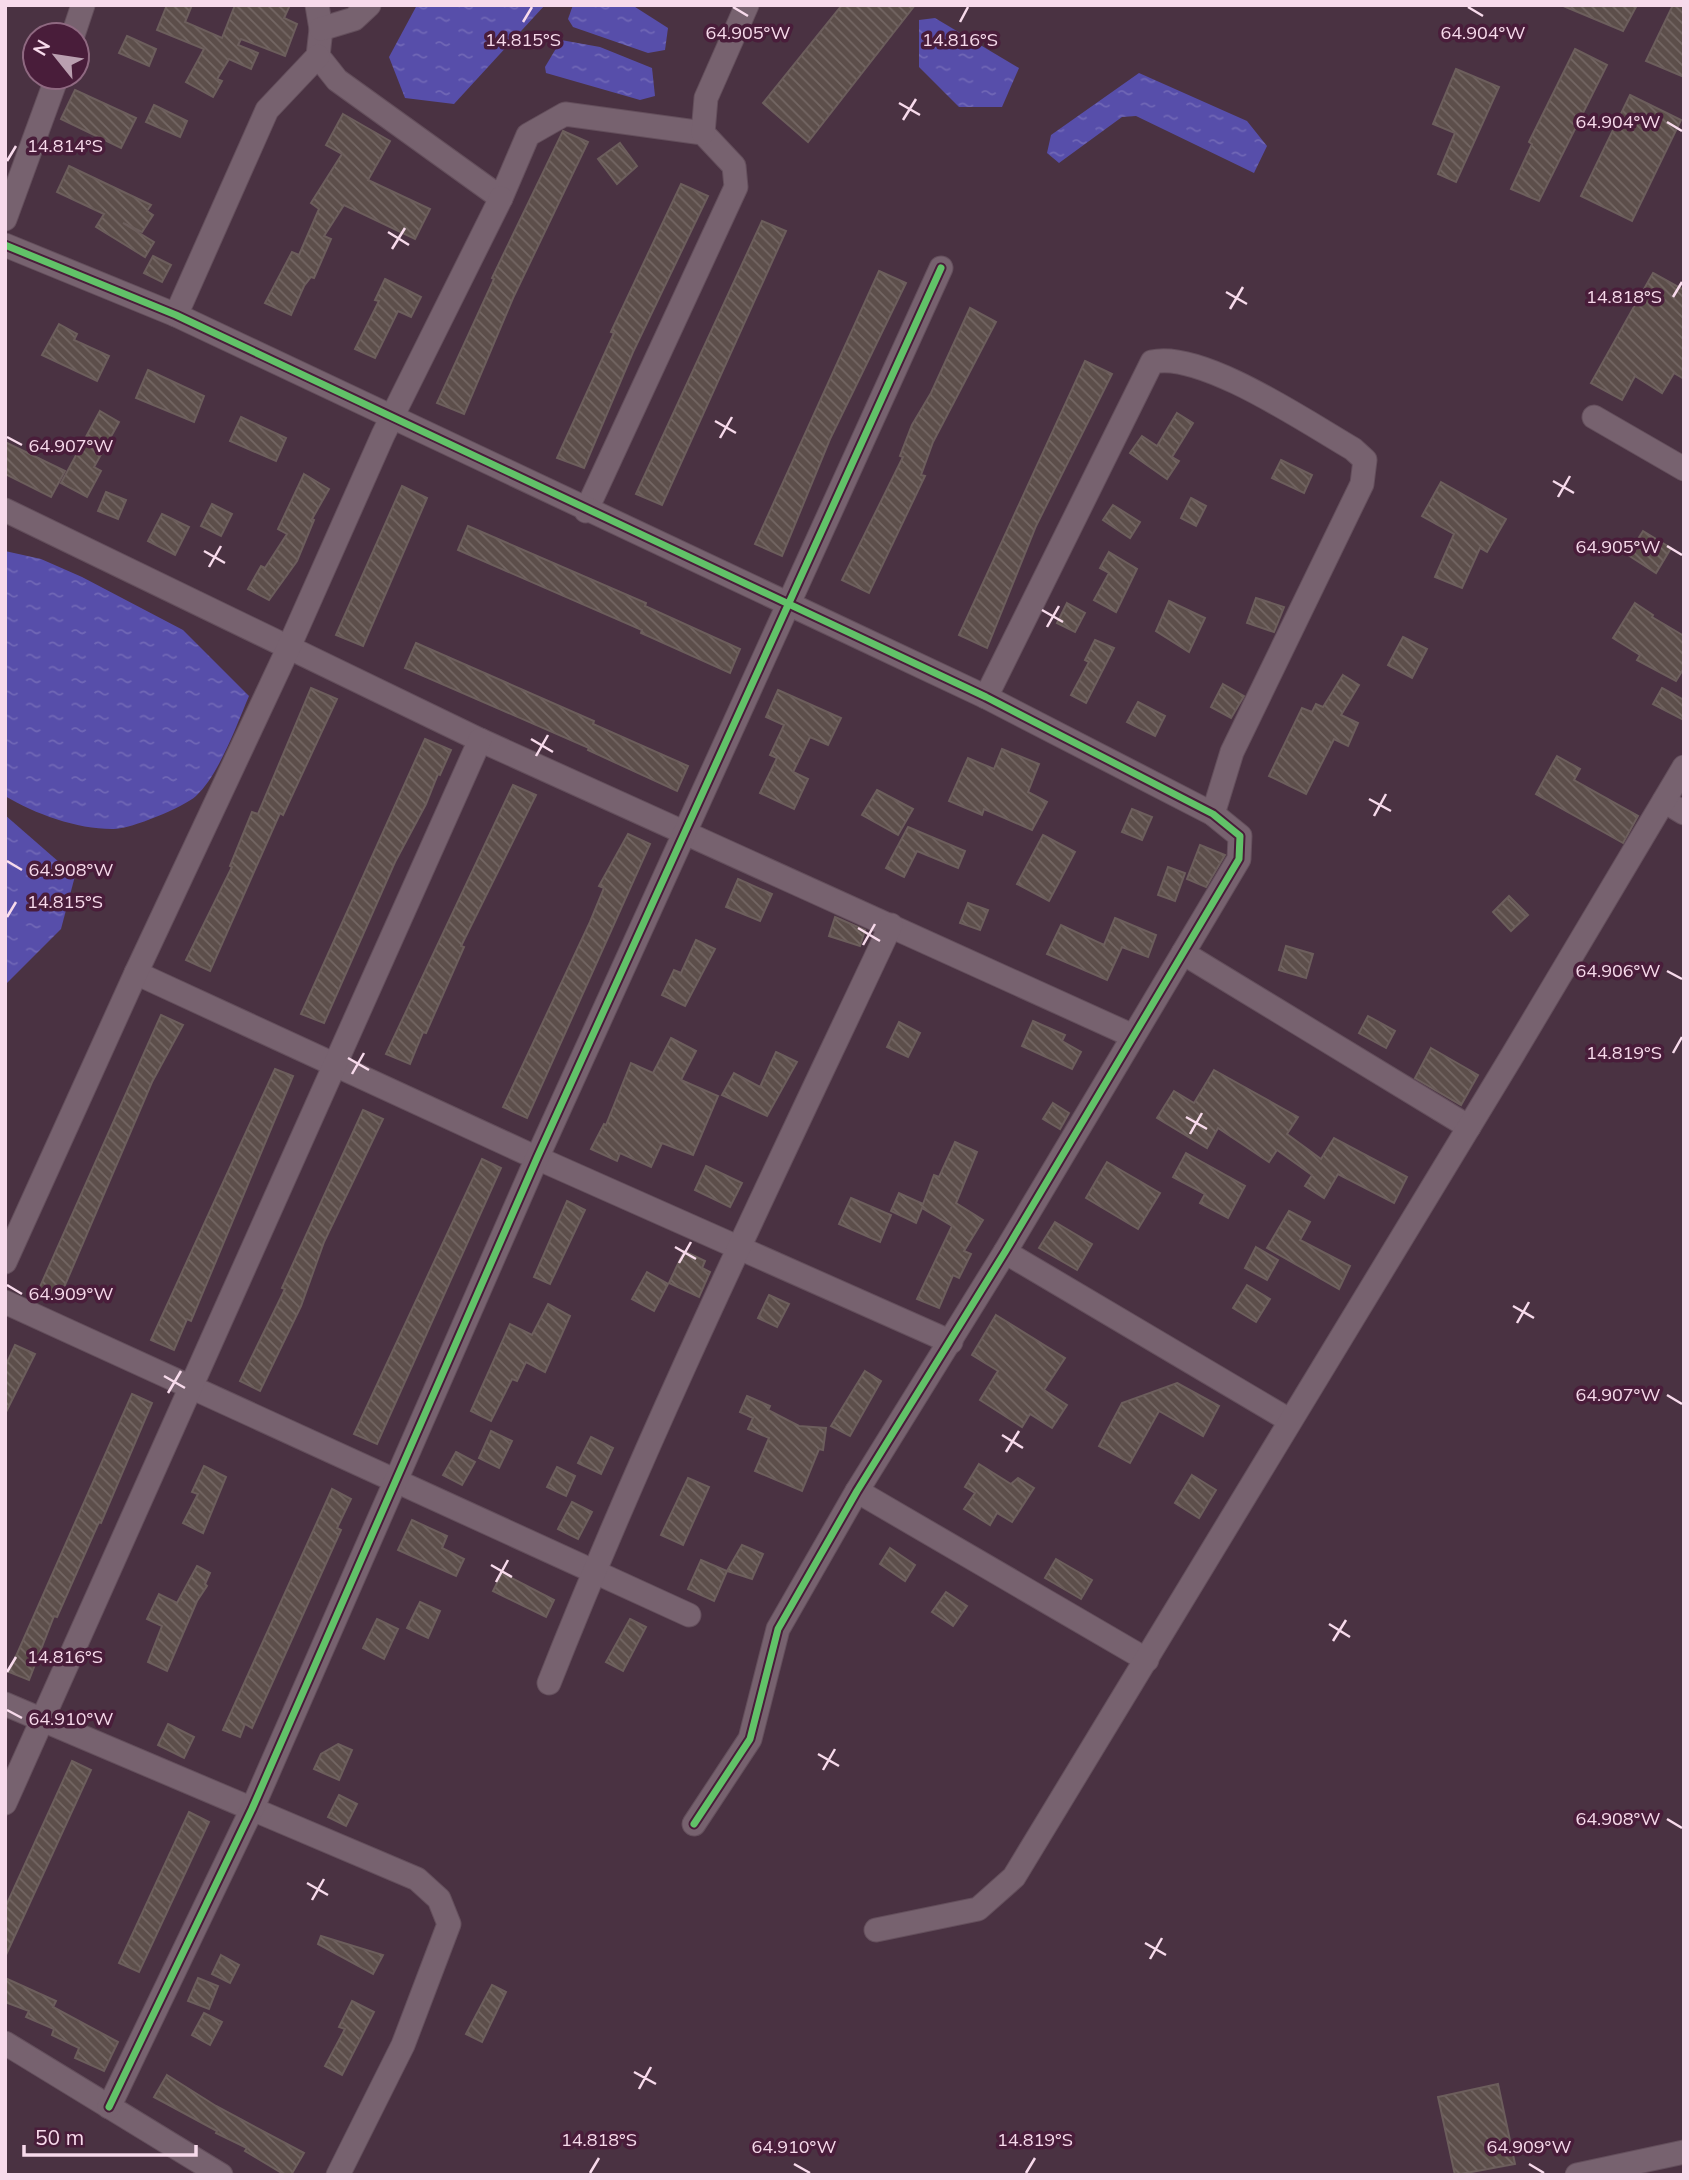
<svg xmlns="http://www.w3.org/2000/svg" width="1689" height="2180" font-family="Mulish,sans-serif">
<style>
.water{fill:url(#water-ripples)}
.building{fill:url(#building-back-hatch);stroke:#6c5e5c;stroke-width:2}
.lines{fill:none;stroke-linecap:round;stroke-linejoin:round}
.minor-casing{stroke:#644f5c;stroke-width:25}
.minor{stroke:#77626f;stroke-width:23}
.cycleway-casing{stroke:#491d3a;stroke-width:11}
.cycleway{stroke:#61c268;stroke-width:7}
.ticks{fill:none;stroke:#f7daeb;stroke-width:2.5}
.ticks-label{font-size:18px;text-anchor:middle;fill:#f7daeb;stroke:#491d3a;stroke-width:7;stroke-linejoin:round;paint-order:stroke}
</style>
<defs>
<pattern id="water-ripples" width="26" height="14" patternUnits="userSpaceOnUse" patternTransform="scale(1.75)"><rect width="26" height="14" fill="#574eaa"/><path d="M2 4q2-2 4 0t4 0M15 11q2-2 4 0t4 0" fill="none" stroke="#7067b6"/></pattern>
<pattern id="building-back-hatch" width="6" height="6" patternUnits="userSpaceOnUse" patternTransform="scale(1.75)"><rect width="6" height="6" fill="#5c4e4a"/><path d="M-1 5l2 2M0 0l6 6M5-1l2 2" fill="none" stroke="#746764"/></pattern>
</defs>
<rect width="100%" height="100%" fill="#4a3242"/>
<g class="water">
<path d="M417,5H545L454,104L405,98L389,57Z"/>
<path d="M573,5H632L668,28L665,50L648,53L573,27L568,19Z"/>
<path d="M935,18L1019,68L1002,107H959L919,67V20Z"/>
<path d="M561,40L600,47L652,68L655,96L640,100L546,73L545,67Z"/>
<path d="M1139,73L1247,121L1267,146L1254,173L1136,116L1122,117L1059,163L1047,153L1051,135Z"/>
<path d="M5,551L41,559L82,577L183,630L249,696C237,724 219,775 196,796C184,807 129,830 112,829C77,829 35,814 5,796Z"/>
<path d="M5,815L75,876L61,929L5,985Z"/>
</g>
<g class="building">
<path d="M167,5H192L185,22L222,38L235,5H290L284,18L297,24L285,56L241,39L238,45L258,53L251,69L229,59L217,79L222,81L213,97L186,82L204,49L157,30Z"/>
<path d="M842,5H915L808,142L763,103Z"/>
<path d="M1561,5H1637L1623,31Z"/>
<path d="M1673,5H1684V77L1646,61Z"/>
<path d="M127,36L156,49L149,66L119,53Z"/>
<path d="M1575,49L1607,65L1539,201L1511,189L1532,144L1529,142Z"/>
<path d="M1456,69L1499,87L1456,182L1438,174L1455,133L1433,124Z"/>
<path d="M75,90L136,118L121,148L61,119Z"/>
<path d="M1630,95L1681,120L1632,221L1581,196Z"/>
<path d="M154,105L187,121L180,137L146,122Z"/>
<path d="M343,114L390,141L368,180L430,209L415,239L344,205L324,236L331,239L314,278L311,277L304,286L291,315L265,303L292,252L299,255L319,209L311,203L342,154L326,145Z"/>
<path d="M563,131L588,142L513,298L464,414L437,403L494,279L492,278Z"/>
<path d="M620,143L637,166L617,184L598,159Z"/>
<path d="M69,166L151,205L147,211L153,215L142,232L123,223L154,242L145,257L96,227L104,214L57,192Z"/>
<path d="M681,184L708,196L633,352L584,468L557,458L614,333L611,332Z"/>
<path d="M762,221L786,231L662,505L636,494Z"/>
<path d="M153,256L171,265L162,282L144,273Z"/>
<path d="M879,271L906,283L830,439L782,556L755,544Z"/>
<path d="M1653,273L1684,290V379L1674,373L1662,393L1635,376L1622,400L1591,383Z"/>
<path d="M385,279L421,297L411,317L398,311L375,358L355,349L379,301L375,300Z"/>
<path d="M970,308L996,322L933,442L921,475L925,476L869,593L842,580L903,457L900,456L912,425L931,393Z"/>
<path d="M59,324L77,334L74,340L109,356L97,381L42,355Z"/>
<path d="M1085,361L1112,374L1036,526L987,648L959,635Z"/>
<path d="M148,370L204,396L194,422L136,398Z"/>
<path d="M100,411L119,422L94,467L101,471L87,497L61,483Z"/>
<path d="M1177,413L1193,423L1172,457L1179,461L1167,479L1130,453L1142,436L1157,446Z"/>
<path d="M241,417L286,438L276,461L230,441Z"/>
<path d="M5,442L65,471L51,497L5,474Z"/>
<path d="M1281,460L1312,475L1304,493L1272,478Z"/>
<path d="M304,474L329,489L312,519L314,520L297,561L269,600L248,589L261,566L265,568L287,534L278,529Z"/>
<path d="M1441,482L1506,519L1487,552L1480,548L1462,588L1435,577L1454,534L1422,516Z"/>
<path d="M402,486L427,498L363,646L336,635Z"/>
<path d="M106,492L126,500L118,519L98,511Z"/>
<path d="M1191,498L1206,506L1196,526L1181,518Z"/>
<path d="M212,504L232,514L221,536L201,526Z"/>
<path d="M1113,505L1140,522L1130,538L1103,520Z"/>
<path d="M162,514L189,527L175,555L148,541Z"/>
<path d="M468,526L646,603L645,606L740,649L730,673L641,633L642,630L458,550Z"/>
<path d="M1643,531L1671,548L1656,573L1628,555Z"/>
<path d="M1109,552L1137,569L1116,612L1094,600L1109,573L1100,568Z"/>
<path d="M1256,598L1284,607L1274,632L1247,623Z"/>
<path d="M1169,601L1205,618L1189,652L1156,631Z"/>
<path d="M1067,603L1085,613L1075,632L1057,623Z"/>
<path d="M1635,603L1653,615L1652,617L1684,636V668L1676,681L1637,660L1640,655L1613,638Z"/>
<path d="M1403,637L1427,649L1412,678L1388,665Z"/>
<path d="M1095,640L1114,648L1086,703L1071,695L1089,662L1085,660Z"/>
<path d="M416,643L594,721L593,724L688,766L677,791L588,750L589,748L405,668Z"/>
<path d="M1343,675L1359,685L1341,715L1358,723L1348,746L1334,739L1306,794L1269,776L1302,708L1312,712L1316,704L1323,707Z"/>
<path d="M1223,684L1244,696L1231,718L1211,707Z"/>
<path d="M311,688L337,699L283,815L280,813L210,971L186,960L232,867L230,866L252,812L258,814Z"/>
<path d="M1662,688L1684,700V720L1653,704Z"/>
<path d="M778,690L841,718L828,745L810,737L793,772L808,779L794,809L760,793L777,758L770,755L784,725L766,717Z"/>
<path d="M1138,702L1165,716L1155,736L1127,722Z"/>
<path d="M425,739L451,750L440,775L438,774L426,804L395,862L324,1023L301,1014Z"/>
<path d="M1002,749L1039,764L1028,792L1047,802L1032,830L984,809L982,815L949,801L968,758L994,769Z"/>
<path d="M1557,756L1580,769L1574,780L1638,816L1623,843L1536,794Z"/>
<path d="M513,785L536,795L461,946L464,947L426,1033L423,1032L410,1064L386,1054Z"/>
<path d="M877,790L913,809L898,835L862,815Z"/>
<path d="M1132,809L1152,817L1142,840L1122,832Z"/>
<path d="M908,827L965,851L958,868L917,851L904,877L886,868Z"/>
<path d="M628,834L650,844L527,1118L503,1107L590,922L604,888L599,886Z"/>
<path d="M1043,835L1075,852L1049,901L1017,884Z"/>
<path d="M1200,845L1225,855L1206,887L1187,879Z"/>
<path d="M1168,867L1185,873L1175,901L1158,895Z"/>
<path d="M738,879L772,894L760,921L726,907Z"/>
<path d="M1509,896L1528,915L1511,931L1493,912Z"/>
<path d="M968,903L988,910L980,930L960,923Z"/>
<path d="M835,917L865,930L860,946L829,936Z"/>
<path d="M1115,918L1156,935L1148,957L1122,947L1107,980L1047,954L1061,925L1104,945Z"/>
<path d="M696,940L715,949L685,1006L662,995L674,970L681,973Z"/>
<path d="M1286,946L1313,954L1306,978L1279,970Z"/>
<path d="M161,1015L183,1025L152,1082L59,1299L39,1289Z"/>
<path d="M1368,1016L1395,1031L1386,1048L1359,1033Z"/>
<path d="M1033,1021L1065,1035L1062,1041L1081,1052L1072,1069L1022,1046Z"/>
<path d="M899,1022L920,1033L908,1057L887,1047Z"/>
<path d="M671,1038L696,1051L681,1080L718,1096L693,1155L662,1143L651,1167L620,1153L617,1161L591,1149L604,1124L606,1125L631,1063L653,1073Z"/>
<path d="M1431,1048L1478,1075L1461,1105L1415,1078Z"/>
<path d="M776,1052L797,1062L767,1116L722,1095L734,1073L760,1087Z"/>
<path d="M275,1069L293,1076L191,1321L187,1319L174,1350L151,1340Z"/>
<path d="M1214,1070L1298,1117L1287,1134L1321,1159L1334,1138L1407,1177L1394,1203L1338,1174L1324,1198L1305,1186L1312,1175L1277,1150L1269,1162L1218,1128L1207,1148L1157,1118L1174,1091L1194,1103Z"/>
<path d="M1053,1103L1069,1113L1060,1129L1043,1119Z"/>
<path d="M363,1110L383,1119L324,1242L301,1306L260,1391L240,1381L285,1289L282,1288Z"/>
<path d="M955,1142L977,1152L956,1203L983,1220L964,1251L971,1254L959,1278L953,1275L939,1308L917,1299L952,1226L922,1208L916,1223L891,1211L899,1193L923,1204L934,1175L939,1177Z"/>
<path d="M1186,1153L1245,1186L1228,1218L1200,1203L1205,1194L1173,1177Z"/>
<path d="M482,1159L501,1168L377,1444L354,1434Z"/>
<path d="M1107,1162L1160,1193L1138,1229L1086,1198Z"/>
<path d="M706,1166L742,1183L730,1207L695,1190Z"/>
<path d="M851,1198L891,1215L880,1242L839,1224Z"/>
<path d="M567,1201L585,1210L550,1284L534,1277Z"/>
<path d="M1289,1211L1310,1222L1300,1240L1350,1266L1339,1289L1267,1248Z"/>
<path d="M1055,1222L1092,1244L1077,1270L1039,1248Z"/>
<path d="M1256,1247L1278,1260L1267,1280L1245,1268Z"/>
<path d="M684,1251L705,1261L702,1268L710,1272L699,1297L669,1283Z"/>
<path d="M647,1272L668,1284L654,1311L632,1299Z"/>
<path d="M1247,1285L1270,1299L1256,1322L1233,1308Z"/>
<path d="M769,1295L789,1304L777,1327L758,1318Z"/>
<path d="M548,1304L570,1316L545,1372L526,1362L517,1381L512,1379L491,1421L471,1411L510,1324L532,1335Z"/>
<path d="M996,1315L1065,1358L1044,1390L1067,1405L1052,1428L1030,1414L1022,1427L980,1400L998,1371L972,1355Z"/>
<path d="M15,1345L35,1354L5,1414V1367Z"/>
<path d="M865,1371L881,1381L850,1436L831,1426Z"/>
<path d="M1177,1383L1219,1406L1203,1436L1159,1411L1130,1463L1099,1446L1122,1403Z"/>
<path d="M132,1394L152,1403L101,1523L99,1522L57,1617L54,1616L29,1680L9,1672Z"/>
<path d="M747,1396L770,1406L768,1410L799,1426L826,1428L823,1450L819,1449L802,1491L755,1471L769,1438L748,1429L753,1418L740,1412Z"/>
<path d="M491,1431L512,1441L499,1468L479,1458Z"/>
<path d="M591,1437L613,1448L601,1474L578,1463Z"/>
<path d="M456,1452L475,1462L462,1485L443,1475Z"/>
<path d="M979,1464L1011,1484L1018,1478L1034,1488L1012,1522L997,1513L990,1525L964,1509L975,1493L965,1487Z"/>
<path d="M204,1466L226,1477L203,1533L183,1523L198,1494L192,1492Z"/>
<path d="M557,1467L575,1476L566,1496L547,1487Z"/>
<path d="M1192,1475L1216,1490L1199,1518L1175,1503Z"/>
<path d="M688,1478L709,1487L683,1545L661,1535Z"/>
<path d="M332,1489L351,1499L337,1528L341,1530L252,1728L245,1724L240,1737L223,1730Z"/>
<path d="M572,1502L592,1512L578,1539L558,1529Z"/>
<path d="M412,1520L447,1536L442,1548L464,1559L456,1576L398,1550Z"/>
<path d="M742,1545L763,1554L752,1579L727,1571Z"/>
<path d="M890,1548L915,1565L905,1581L880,1564Z"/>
<path d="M1056,1559L1092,1580L1081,1599L1045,1578Z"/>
<path d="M701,1560L727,1571L714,1601L688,1589Z"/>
<path d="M197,1566L210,1573L205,1584L207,1586L197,1601L167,1671L148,1662L162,1626L147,1619L159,1594L177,1603Z"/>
<path d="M502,1573L554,1600L546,1617L493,1591Z"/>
<path d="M946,1592L967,1606L953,1626L932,1612Z"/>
<path d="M420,1602L440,1611L428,1638L407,1628Z"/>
<path d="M377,1619L398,1629L384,1659L363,1648Z"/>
<path d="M630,1619L646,1627L623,1671L606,1662Z"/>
<path d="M168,1724L194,1737L184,1758L158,1745Z"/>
<path d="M338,1744L352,1750L339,1780L314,1769L321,1754Z"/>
<path d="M72,1761L91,1770L5,1957V1908Z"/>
<path d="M339,1795L357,1804L346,1826L328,1817Z"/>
<path d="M189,1812L209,1822L139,1972L119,1963Z"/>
<path d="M321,1936L383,1955L373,1974L318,1944Z"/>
<path d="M221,1955L239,1965L230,1983L212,1974Z"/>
<path d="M5,1978L56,2001L53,2007L118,2042L104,2071L75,2058L79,2048L52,2035L54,2029L26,2017L29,2011L5,2002Z"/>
<path d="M198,1978L218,1986L209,2009L188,2001Z"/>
<path d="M492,1985L506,1992L482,2042L466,2034Z"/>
<path d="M352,2001L374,2012L342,2075L325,2066L345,2029L339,2027Z"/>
<path d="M204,2013L222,2022L210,2045L192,2035Z"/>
<path d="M167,2075L216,2106L304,2153L291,2175H285L245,2151L247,2148L216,2133L217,2131L154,2097Z"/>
<path d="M1498,2084L1515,2164L1455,2175L1438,2097Z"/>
</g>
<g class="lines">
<g class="minor-casing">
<g id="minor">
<path d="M317,5L321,29L318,56L337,80L501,198L528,135L565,114L703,133L734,166L736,187L586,511"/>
<path d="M321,29L354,19L369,5"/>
<path d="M73,35L83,5"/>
<path d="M703,133L706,98L747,5"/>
<path d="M5,219L57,77"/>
<path d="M5,245L176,315L986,697L1213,814L1240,836L1239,859L1005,1252L857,1491L778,1629L750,1739L694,1824"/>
<path d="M176,315L267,110L318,56"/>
<path d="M1594,417L1684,469"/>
<path d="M5,510L480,740L1133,1036"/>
<path d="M986,697L1152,362C1201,350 1308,423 1353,449L1365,460L1362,484L1232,752L1213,814"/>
<path d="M1664,801L1684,813"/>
<path d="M1183,953L1469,1127"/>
<path d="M136,973L537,1158L951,1342"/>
<path d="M1005,1252L1289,1420"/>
<path d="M5,1262L136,973L288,649L383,435L501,198"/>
<path d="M5,1302L689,1615"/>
<path d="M857,1491L1147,1660"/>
<path d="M549,1683C651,1425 773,1176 891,925"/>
<path d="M5,1704L417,1879L439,1899L449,1924L403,2045L338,2175"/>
<path d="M5,1803L480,740"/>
<path d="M876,1930L978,1909L1014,1877L1512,1056L1684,767"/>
<path d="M5,2043L221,2175"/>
<path d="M109,2107L252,1809L537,1158L941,268"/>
<path d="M1577,2175L1684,2152"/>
</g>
</g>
<use href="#minor" class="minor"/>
<g class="cycleway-casing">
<g id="cycleway">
<path d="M5,245L176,315L986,697L1213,814L1240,836L1239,859L1005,1252L857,1491L778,1629L750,1739L694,1824"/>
<path d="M109,2107L252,1809L537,1158L941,268"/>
</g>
</g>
<use href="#cycleway" class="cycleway"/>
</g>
<path class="ticks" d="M733,7L748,16M1468,7L1483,16M523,22L532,7M960,22L968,7M899,103L920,115M903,120L916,99M1667,122L1682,131M7,161L16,146M388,232L409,245M392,249L405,228M1226,292L1247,304M1673,297L1682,282M1230,309L1243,287M715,421L736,433M7,437L22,445M720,438L732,417M1553,481L1574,493M1558,497L1570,476M1667,546L1682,555M204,551L225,563M209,567L221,546M1042,610L1063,622M1047,627L1059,606M531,739L553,752M536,756L548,735M1369,799L1391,811M1374,816L1386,794M7,861L22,870M7,917L16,902M858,928L880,941M863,945L875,924M1667,971L1682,979M1673,1053L1682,1037M348,1058L369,1070M352,1074L364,1053M1186,1117L1207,1129M1190,1134L1202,1113M675,1247L696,1259M679,1263L691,1242M7,1285L22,1294M1513,1306L1534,1318M1517,1323L1529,1302M164,1376L185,1388M168,1393L181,1371M1667,1395L1682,1404M1002,1435L1023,1448M1006,1452L1019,1431M491,1565L512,1577M496,1582L508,1560M1329,1624L1350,1637M1333,1641L1346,1620M7,1672L16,1657M7,1710L22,1718M818,1754L839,1766M823,1770L835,1749M1667,1819L1682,1828M307,1883L328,1895M312,1900L324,1879M1145,1943L1166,1955M1150,1959L1162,1938M634,2072L656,2084M639,2089L651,2067M794,2164L810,2173M1529,2164L1544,2173M590,2173L599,2158M1026,2173L1035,2158"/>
<g class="ticks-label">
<text x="748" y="39">64.905°W</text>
<text x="1483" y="39">64.904°W</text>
<text x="523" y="46">14.815°S</text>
<text x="960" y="46">14.816°S</text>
<text x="1618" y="128">64.904°W</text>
<text x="65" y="152">14.814°S</text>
<text x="1624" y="303">14.818°S</text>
<text x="71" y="452">64.907°W</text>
<text x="1618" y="553">64.905°W</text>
<text x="71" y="876">64.908°W</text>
<text x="65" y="908">14.815°S</text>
<text x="1618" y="977">64.906°W</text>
<text x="1624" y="1059">14.819°S</text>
<text x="71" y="1300">64.909°W</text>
<text x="1618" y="1401">64.907°W</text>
<text x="65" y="1663">14.816°S</text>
<text x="71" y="1725">64.910°W</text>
<text x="1618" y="1825">64.908°W</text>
<text x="599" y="2146">14.818°S</text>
<text x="1035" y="2146">14.819°S</text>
<text x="794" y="2153">64.910°W</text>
<text x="1529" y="2153">64.909°W</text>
</g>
<rect width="1689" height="2180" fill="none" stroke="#f7daeb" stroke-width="14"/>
<g transform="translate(56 56) rotate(300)"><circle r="33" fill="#491d3a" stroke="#8f6981" stroke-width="2"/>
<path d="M0-5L12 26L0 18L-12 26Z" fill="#ba9fb0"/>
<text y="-10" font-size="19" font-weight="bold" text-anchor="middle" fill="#f7daeb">N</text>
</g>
<path d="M24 2145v10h172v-10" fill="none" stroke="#f7daeb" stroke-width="3.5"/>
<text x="35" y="2145" font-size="21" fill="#f7daeb" stroke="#491d3a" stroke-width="5" paint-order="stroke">50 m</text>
</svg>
